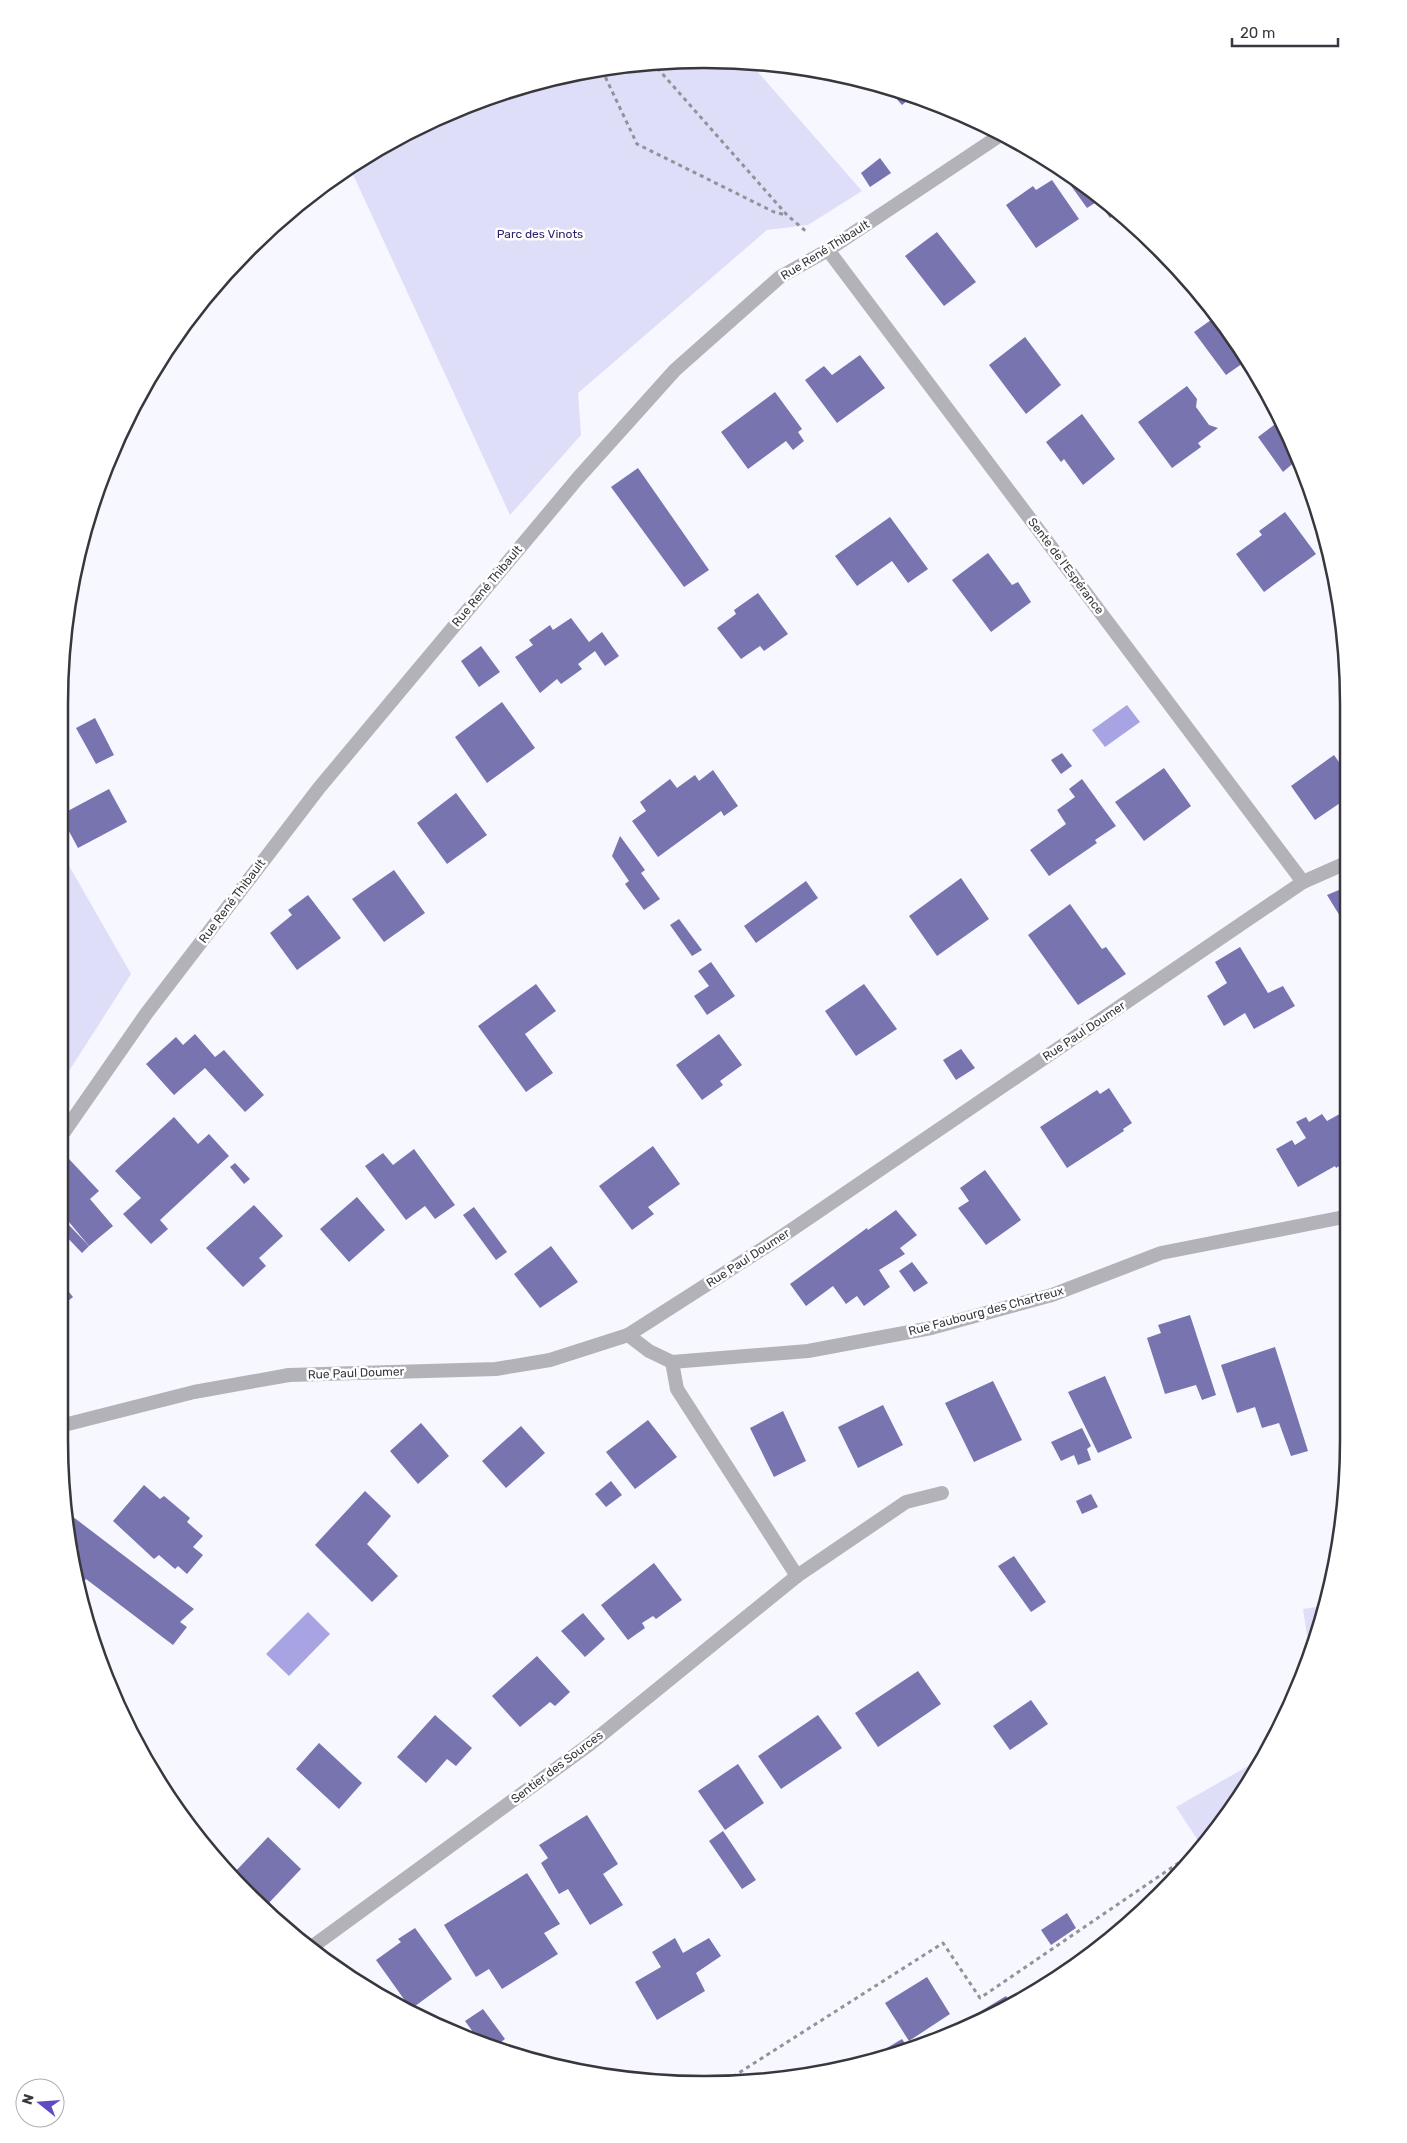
<svg xmlns="http://www.w3.org/2000/svg" width="1407" height="2143" font-family="Rubik,sans-serif">
<style>
.green{fill:#dedef9}
.water{fill:#a8a4e4}
.building{fill:#7874b0}
.lines{fill:none;stroke-linecap:round;stroke-linejoin:round}
.path{stroke:#929299;stroke-width:3;stroke-dasharray:4 4;stroke-linecap:butt}
.minor{stroke:#b2b2b8;stroke-width:14}
.tertiary{stroke:#b2b2b8;stroke-width:14}
.labels{text-anchor:middle;dominant-baseline:central;stroke-width:5;stroke-linejoin:round;paint-order:stroke}
.park-label{font-size:12px;fill:#31226b;stroke:#fff}
.street-label{font-size:12px;fill:#38373d;stroke:#fff}
.rim{fill:none;stroke:#38373d;stroke-width:2.5}
</style>
<rect width="100%" height="100%" fill="#f7f7ff"/>
<g class="green">
<path d="M661,60L750,63L862,191L808,225L767,230L578,393L581,435L510,515L350,168L418,125L536,81Z"/>
<path d="M64,857L131,974L64,1079Z"/>
<path d="M1323,1606L1310,1656L1303,1609Z"/>
<path d="M1257,1761L1201,1845L1176,1807Z"/>
</g>
<g class="water">
<path d="M1127,705L1140,722L1105,747L1092,730Z"/>
<path d="M308,1612L330,1634L289,1676L266,1654Z"/>
</g>
<g class="building">
<path d="M886,87L910,93L914,95L902,105Z"/>
<path d="M880,158L891,173L870,187L861,173Z"/>
<path d="M1059,169L1100,198L1119,212L1110,218L1098,201L1087,208Z"/>
<path d="M1052,180L1079,219L1036,248L1006,205L1033,186L1036,190Z"/>
<path d="M937,232L976,282L944,306L905,256Z"/>
<path d="M1218,315L1246,361L1226,375L1194,332Z"/>
<path d="M1025,337L1061,385L1026,414L989,365Z"/>
<path d="M860,355L885,388L837,423L805,380L824,366L832,375Z"/>
<path d="M1187,386L1197,399L1196,407L1209,425L1218,428L1198,443L1201,447L1172,468L1138,422Z"/>
<path d="M775,392L802,429L798,432L804,441L793,450L786,441L748,469L721,432Z"/>
<path d="M1082,414L1115,459L1083,485L1064,459L1061,462L1046,442Z"/>
<path d="M1282,419L1297,460L1283,472L1258,437Z"/>
<path d="M638,468L709,570L684,587L611,487Z"/>
<path d="M1285,512L1316,554L1264,592L1236,554L1262,535L1259,531Z"/>
<path d="M890,517L928,569L908,583L892,561L857,586L835,556Z"/>
<path d="M988,553L1012,585L1018,582L1031,602L991,632L952,580Z"/>
<path d="M758,593L788,634L764,651L760,646L741,659L717,628L736,614L734,610Z"/>
<path d="M571,618L589,642L602,632L619,656L605,666L595,651L578,664L582,669L561,684L557,679L540,693L515,657L533,645L529,640L550,625L553,630Z"/>
<path d="M481,646L500,672L479,687L461,661Z"/>
<path d="M502,702L535,748L487,783L455,737Z"/>
<path d="M95,718L114,755L96,764L76,728Z"/>
<path d="M1062,753L1072,766L1061,774L1051,760Z"/>
<path d="M1334,755L1346,772V799L1315,820L1291,786Z"/>
<path d="M1164,768L1191,806L1144,841L1115,802Z"/>
<path d="M713,770L738,806L724,816L721,811L658,857L632,821L646,811L640,802L670,779L677,788L695,775L699,781Z"/>
<path d="M1082,779L1116,826L1095,840L1097,843L1049,876L1030,850L1066,824L1057,810L1075,797L1069,789Z"/>
<path d="M109,789L127,822L78,848L64,822V813Z"/>
<path d="M456,793L487,835L447,864L417,823Z"/>
<path d="M620,836L645,870L641,873L660,899L644,910L625,884L629,881L612,856Z"/>
<path d="M394,870L425,913L384,942L352,899Z"/>
<path d="M961,878L989,919L937,956L909,916Z"/>
<path d="M806,881L818,898L756,943L744,926Z"/>
<path d="M1346,887V926L1327,895Z"/>
<path d="M308,895L341,938L297,970L270,933L292,915L288,910Z"/>
<path d="M1070,904L1102,949L1106,947L1126,974L1078,1005L1028,935Z"/>
<path d="M679,919L702,950L692,956L670,925Z"/>
<path d="M1240,947L1268,993L1283,986L1295,1006L1254,1029L1245,1013L1224,1026L1207,996L1227,983L1215,962Z"/>
<path d="M711,962L735,996L707,1015L694,996L709,986L698,971Z"/>
<path d="M536,984L556,1011L525,1034L553,1073L526,1092L478,1026Z"/>
<path d="M864,984L897,1029L856,1056L825,1011Z"/>
<path d="M195,1034L215,1057L224,1050L264,1095L245,1112L205,1068L174,1095L146,1064L176,1037L183,1045Z"/>
<path d="M719,1034L742,1065L720,1081L723,1085L702,1100L676,1065Z"/>
<path d="M961,1049L975,1068L956,1080L943,1060Z"/>
<path d="M1109,1088L1132,1123L1123,1129L1124,1131L1067,1168L1040,1127L1097,1090L1100,1094Z"/>
<path d="M1345,1111L1344,1163L1336,1168L1335,1166L1298,1187L1276,1149L1292,1140L1295,1145L1306,1138L1296,1122L1306,1117L1309,1122L1322,1114L1327,1121Z"/>
<path d="M174,1117L198,1144L209,1134L229,1156L160,1220L168,1229L151,1244L123,1214L141,1198L115,1171Z"/>
<path d="M653,1146L680,1184L648,1207L654,1214L632,1230L599,1186Z"/>
<path d="M414,1149L455,1205L435,1219L425,1206L406,1220L365,1166L383,1153L393,1165Z"/>
<path d="M69,1159L99,1191L90,1199L113,1226L89,1246L64,1216V1166Z"/>
<path d="M235,1163L250,1179L244,1184L230,1167Z"/>
<path d="M985,1170L1021,1220L986,1245L958,1208L969,1201L960,1188Z"/>
<path d="M357,1197L385,1230L349,1262L320,1229Z"/>
<path d="M254,1205L283,1236L259,1258L266,1266L243,1287L206,1248Z"/>
<path d="M474,1207L507,1252L496,1260L463,1215Z"/>
<path d="M896,1210L917,1235L900,1248L905,1254L879,1270L890,1287L864,1306L857,1296L846,1304L833,1286L806,1306L790,1284L867,1228L868,1230Z"/>
<path d="M67,1223L89,1246L82,1253L64,1234V1225Z"/>
<path d="M551,1246L578,1282L540,1308L514,1274Z"/>
<path d="M912,1262L928,1283L914,1292L899,1271Z"/>
<path d="M64,1286L73,1297L64,1304Z"/>
<path d="M1190,1315L1216,1395L1202,1400L1196,1385L1165,1394L1147,1338L1161,1333L1158,1325Z"/>
<path d="M1275,1347L1308,1451L1291,1456L1279,1423L1262,1428L1255,1407L1237,1413L1221,1365Z"/>
<path d="M1105,1376L1132,1438L1098,1453L1068,1392Z"/>
<path d="M993,1381L1022,1440L974,1462L945,1403Z"/>
<path d="M883,1405L903,1445L858,1468L838,1427Z"/>
<path d="M783,1411L806,1461L774,1477L750,1428Z"/>
<path d="M648,1420L677,1457L635,1489L606,1452Z"/>
<path d="M421,1423L449,1456L418,1484L390,1451Z"/>
<path d="M521,1426L545,1453L506,1488L482,1461Z"/>
<path d="M1082,1428L1091,1446L1087,1449L1091,1460L1078,1465L1074,1455L1061,1461L1051,1442Z"/>
<path d="M611,1481L622,1495L606,1507L595,1494Z"/>
<path d="M144,1485L160,1499L164,1496L190,1518L187,1522L203,1536L193,1547L203,1555L187,1574L178,1566L175,1569L159,1555L154,1559L113,1521Z"/>
<path d="M365,1491L391,1516L367,1544L398,1576L372,1602L315,1545Z"/>
<path d="M1091,1494L1098,1507L1082,1514L1076,1501Z"/>
<path d="M64,1510L194,1609L180,1622L187,1627L173,1645L86,1579L83,1582L77,1577L72,1558L79,1549L68,1541L64,1524Z"/>
<path d="M1014,1556L1046,1602L1031,1612L998,1566Z"/>
<path d="M654,1563L682,1600L656,1619L653,1616L642,1623L645,1628L628,1640L601,1605Z"/>
<path d="M583,1613L605,1639L585,1657L561,1631Z"/>
<path d="M537,1656L570,1692L555,1706L550,1702L520,1727L492,1696Z"/>
<path d="M918,1671L941,1704L878,1747L855,1713Z"/>
<path d="M1031,1700L1048,1724L1010,1750L993,1726Z"/>
<path d="M435,1715L472,1748L456,1766L447,1759L426,1783L397,1757Z"/>
<path d="M818,1715L842,1748L781,1789L758,1756Z"/>
<path d="M319,1743L362,1783L339,1809L296,1769Z"/>
<path d="M738,1764L764,1803L725,1830L698,1791Z"/>
<path d="M587,1815L618,1864L603,1874L623,1905L590,1925L568,1889L559,1894L541,1863L548,1858L539,1845Z"/>
<path d="M723,1831L756,1880L742,1889L709,1841Z"/>
<path d="M268,1837L301,1869L266,1906L232,1875Z"/>
<path d="M527,1873L560,1924L544,1933L558,1954L502,1989L489,1969L476,1977L444,1925Z"/>
<path d="M1067,1913L1076,1928L1051,1945L1041,1930Z"/>
<path d="M415,1928L452,1979L411,2009L376,1960L401,1942L398,1939Z"/>
<path d="M675,1938L683,1953L709,1938L721,1956L696,1973L705,1991L657,2020L635,1982L661,1967L652,1952Z"/>
<path d="M927,1977L950,2014L909,2041L885,2003Z"/>
<path d="M1006,1996L1010,2003L976,2021L973,2016Z"/>
<path d="M483,2009L505,2039L493,2048L481,2043L465,2021Z"/>
<path d="M902,2039L909,2049L883,2058L880,2052Z"/>
</g>
<g class="lines">
<g class="path">
<path d="M652,62L787,215L808,233"/>
<path d="M602,70L637,144L774,212L786,215"/>
<path d="M608,2075H611"/>
<path d="M726,2081L943,1943L980,1998L1199,1849"/>
</g>
<g class="minor">
<path d="M828,250L1303,882"/>
<path d="M64,1132L146,1014L319,788L578,478L675,370L780,277L828,250L1002,134"/>
<path d="M628,1335L649,1351L672,1362L808,1351L931,1328L1052,1295L1161,1253L1344,1217"/>
<path d="M672,1362L677,1389L797,1576"/>
<path d="M309,1949L590,1744L797,1576L906,1502L942,1493"/>
</g>
<path class="tertiary" d="M64,1425L194,1392L289,1375L496,1369L550,1360L628,1335L781,1237L1303,882L1346,863"/>
</g>
<g class="labels">
<g class="park-label">
<text x="540" y="234">Parc des Vinots</text>
</g>
<g class="street-label">
<text transform="translate(825 250) rotate(-32)">Rue René Thibault</text>
<text transform="translate(1066 566) rotate(53)">Sente de l'Espérance</text>
<text transform="translate(487 586) rotate(-50)">Rue René Thibault</text>
<text transform="translate(232 901) rotate(-53)">Rue René Thibault</text>
<text transform="translate(1084 1031) rotate(-34)">Rue Paul Doumer</text>
<text transform="translate(748 1258) rotate(-33)">Rue Paul Doumer</text>
<text transform="translate(986 1311) rotate(-15)">Rue Faubourg des Chartreux</text>
<text transform="translate(356 1373) rotate(-2)">Rue Paul Doumer</text>
<text transform="translate(557 1767) rotate(-37)">Sentier des Sources</text>
</g>
</g>
<path d="M0 0H1407V2143H0ZM704 68H704A636 636 0 0 1 1340 704V1440A636 636 0 0 1 704 2076H704A636 636 0 0 1 68 1440V704A636 636 0 0 1 704 68Z" fill="#fff" fill-rule="evenodd"/>
<path class="rim" d="M704 68H704A636 636 0 0 1 1340 704V1440A636 636 0 0 1 704 2076H704A636 636 0 0 1 68 1440V704A636 636 0 0 1 704 68Z"/>
<g transform="translate(40 2103) rotate(287)"><circle r="24" fill="#ffffff" stroke="#afafb1"/>
<path d="M0-4L9 19L0 12L-9 19Z" fill="#614ac3"/>
<text y="-8" font-size="14" font-weight="bold" text-anchor="middle" fill="#38373d">N</text>
</g>
<path d="M1232 38v8h106v-8" fill="none" stroke="#38373d" stroke-width="2.5"/>
<text x="1240" y="38" font-size="15" fill="#38373d" stroke="#ffffff" stroke-width="4" paint-order="stroke">20 m</text>
</svg>
